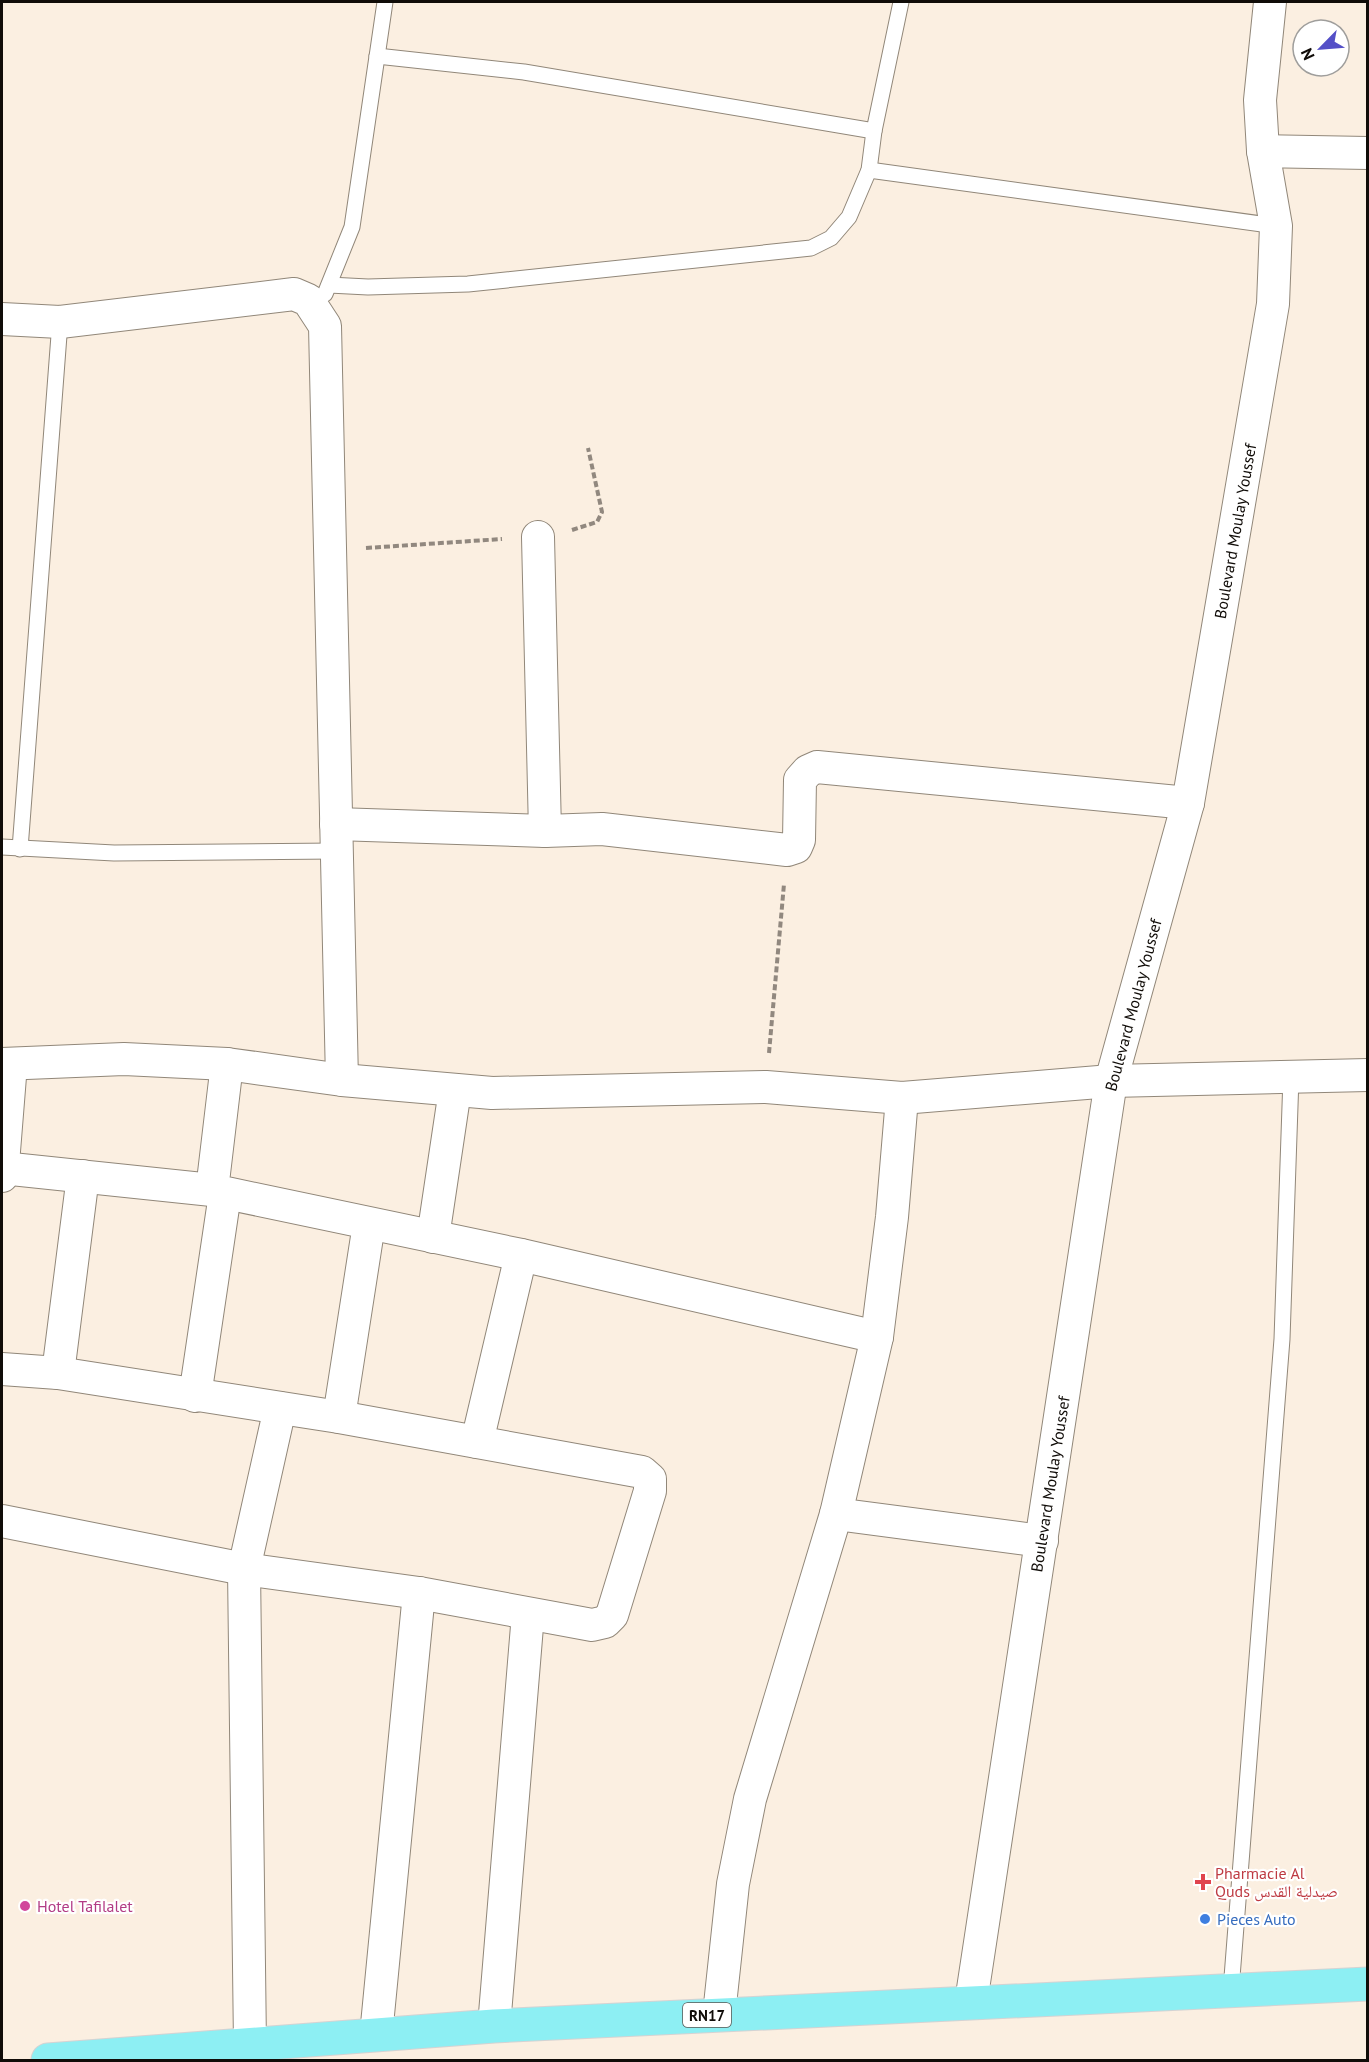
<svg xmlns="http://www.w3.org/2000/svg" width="1369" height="2062" font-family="'PT Sans','Noto Naskh Arabic',sans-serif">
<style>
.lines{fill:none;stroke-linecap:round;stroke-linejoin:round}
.lane-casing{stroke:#918779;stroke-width:17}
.street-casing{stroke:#918779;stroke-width:34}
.primary-casing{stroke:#d4d3d3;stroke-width:35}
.path{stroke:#91887f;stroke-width:4;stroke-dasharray:6 3;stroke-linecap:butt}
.lane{stroke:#fff;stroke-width:15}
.street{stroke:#fff;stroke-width:32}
.primary{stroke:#8deff3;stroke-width:33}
.health-dot{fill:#e0444e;stroke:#fff;stroke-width:2}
.hotel-dot{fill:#d1479c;stroke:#fff;stroke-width:2}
.shop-dot{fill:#3f7fe0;stroke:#fff;stroke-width:2}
.labels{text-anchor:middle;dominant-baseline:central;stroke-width:4.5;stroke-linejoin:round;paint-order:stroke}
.shield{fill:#fff;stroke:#585552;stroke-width:1.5}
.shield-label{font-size:15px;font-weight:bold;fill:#100c08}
.street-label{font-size:16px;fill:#100c08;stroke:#fff}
.health-label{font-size:16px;fill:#be3a42;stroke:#fff;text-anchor:start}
.hotel-label{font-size:16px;fill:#b23c85;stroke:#fff;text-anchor:start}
.shop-label{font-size:16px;fill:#366cbe;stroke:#fff;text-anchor:start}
</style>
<rect width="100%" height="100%" fill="#fbefe1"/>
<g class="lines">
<g class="lane-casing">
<g id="lane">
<path d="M377,56L524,72L874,131"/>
<path d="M869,170L1276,226"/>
<path d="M329,285L368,287L468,284L811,248L831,238L849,217L869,170L874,131L901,2"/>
<path d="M325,294L352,227L385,2"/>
<path d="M2,847L114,853L336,851"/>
<path d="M20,849L60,322"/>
<path d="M1231,1990L1282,1339L1291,1077"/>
</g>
</g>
<g class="street-casing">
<g id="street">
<path d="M1263,151L1260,100L1270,2"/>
<path d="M2,319L60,322L294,294L308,300L325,326L342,1080"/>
<path d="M538,537L545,831"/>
<path d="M336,824L545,831L602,829L787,850L796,847L799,840L800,780L808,771L817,767L1188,803"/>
<path d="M2,1064L124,1059L227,1064L342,1080L492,1093L766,1087L902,1098L1111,1081L1368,1075"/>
<path d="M227,1064L212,1190L521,1255L877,1337"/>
<path d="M2,1168L212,1190"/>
<path d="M2,1176L11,1064"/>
<path d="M433,1237L455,1090"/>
<path d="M2,1369L58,1373L339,1417L642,1472L650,1479V1491L612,1615L605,1622L592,1625L419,1593L244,1569L2,1521"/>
<path d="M58,1373L83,1176"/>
<path d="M195,1396L225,1194"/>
<path d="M339,1417L369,1224"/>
<path d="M477,1442L521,1255"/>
<path d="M836,1514L1042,1541"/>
<path d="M971,2002L1111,1081L1188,803L1273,304L1276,226L1263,151L1368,153"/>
<path d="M719,2014L733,1884L750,1799L836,1514L877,1337L892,1217L902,1098"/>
<path d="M494,2026L528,1614"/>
<path d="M376,2035L419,1593"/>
<path d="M250,2045L244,1569L280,1408"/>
</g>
</g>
<g class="primary-casing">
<path id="primary" d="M48,2060L494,2026L1368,1984"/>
</g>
<g class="path">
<path d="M572,530L597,522L602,512L588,448"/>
<path d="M366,548L502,539"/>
<path d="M769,1053L784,884"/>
</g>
<use href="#lane" class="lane"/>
<use href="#street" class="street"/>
<use href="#primary" class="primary"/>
</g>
<path class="health-dot" d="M1200 1873h6v6h6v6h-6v6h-6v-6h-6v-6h6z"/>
<circle class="hotel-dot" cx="25" cy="1906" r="6"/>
<circle class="shop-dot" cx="1205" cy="1919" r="6"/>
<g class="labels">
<rect class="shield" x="683" y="2003" width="48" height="24" rx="4.5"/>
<g class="shield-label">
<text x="707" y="2015">RN17</text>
</g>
<g class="street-label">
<text transform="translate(1235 531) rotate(-80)">Boulevard Moulay Youssef</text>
<text transform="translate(1133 1005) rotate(-75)">Boulevard Moulay Youssef</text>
<text transform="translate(1050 1484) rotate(-81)">Boulevard Moulay Youssef</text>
</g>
<g class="health-label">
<text x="1215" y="1873">Pharmacie Al<tspan x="1215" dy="18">Quds صيدلية القدس</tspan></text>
</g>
<g class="hotel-label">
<text x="37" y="1906">Hotel Tafilalet</text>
</g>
<g class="shop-label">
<text x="1217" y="1919">Pieces Auto</text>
</g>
</g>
<rect width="1369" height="2062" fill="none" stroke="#100c08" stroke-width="6"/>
<g transform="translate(1321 48) rotate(245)"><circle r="28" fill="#ffffff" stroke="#9f9e9c" stroke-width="1.5"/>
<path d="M0-4.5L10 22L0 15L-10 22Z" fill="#544fc7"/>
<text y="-9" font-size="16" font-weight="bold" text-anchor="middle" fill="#100c08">N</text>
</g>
</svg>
